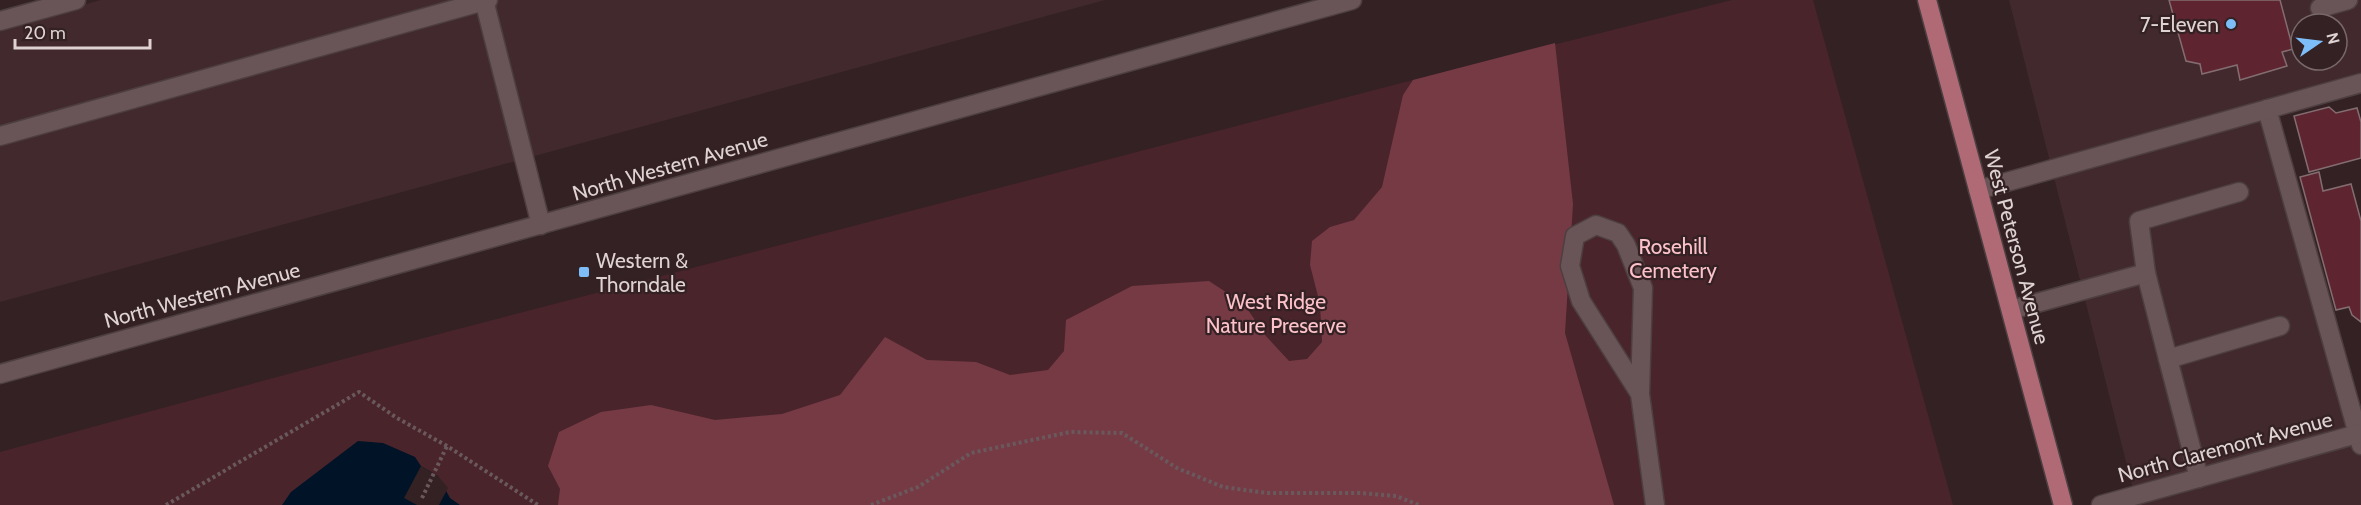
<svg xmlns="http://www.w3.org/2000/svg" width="2361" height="505" font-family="Cabin,sans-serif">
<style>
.built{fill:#42292d;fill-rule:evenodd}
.green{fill:#4a242b}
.forest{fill:#763a45}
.water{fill:#001327}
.pier{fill:#332124}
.building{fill:#5e2530;stroke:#836d70;stroke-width:1.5}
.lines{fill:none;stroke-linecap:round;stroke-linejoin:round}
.lane-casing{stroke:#4d3f40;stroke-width:21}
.street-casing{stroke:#4d3f40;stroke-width:21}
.secondary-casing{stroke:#4d3f40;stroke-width:21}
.primary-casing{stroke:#4d3f40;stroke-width:21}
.path{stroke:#6a595c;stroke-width:4;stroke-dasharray:3 3;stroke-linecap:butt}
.lane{stroke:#695457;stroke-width:18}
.street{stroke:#695457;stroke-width:18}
.secondary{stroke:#695457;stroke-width:18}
.primary{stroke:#af6a76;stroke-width:18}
.poi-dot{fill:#7dbef9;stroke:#332124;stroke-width:2}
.labels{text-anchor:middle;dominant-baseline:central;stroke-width:4.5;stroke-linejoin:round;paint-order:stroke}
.poi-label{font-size:21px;fill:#dfd2d3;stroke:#332124;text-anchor:end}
.street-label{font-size:21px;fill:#dfd2d3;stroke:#332124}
.park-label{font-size:21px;fill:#fcc1c9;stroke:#332124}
</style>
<rect width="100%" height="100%" fill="#332124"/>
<g class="built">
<path d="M101,0H1105L0,302V28Z"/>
<path d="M2009,0H2361V87L2274,111L2361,428V505H2137ZM2301,24H2337V60H2301Z"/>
</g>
<path class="green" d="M1732,0H1813L1953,505H0V452L355,356L1413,80Z"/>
<path class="forest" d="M1555,43L1573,204L1565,333L1614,505H558L560,489L548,466L559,432L601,412L651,405L715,420L782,414L840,395L885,337L927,360L976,362L1010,375L1048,370L1064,351L1066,320L1132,286L1209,281L1244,304L1265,335L1289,361L1307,359L1322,342L1320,304L1310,265L1312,241L1330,227L1354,220L1382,187L1403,95L1413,80Z"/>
<path class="water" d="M358,441L383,443L415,457L421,466L438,476L450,498L460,505H282L291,492Z"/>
<path class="pier" d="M421,466L438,476L448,488L439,505H417L404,498Z"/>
<g class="building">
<path d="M2169,0H2280L2293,49L2282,52L2287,66L2240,80L2237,65L2202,74L2200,64L2186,61Z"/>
<path d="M2329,107L2336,113L2357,108L2361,122V158L2309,172L2294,116Z"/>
<path d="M2319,172L2323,191L2351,184L2361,221V322L2352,315L2349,307L2336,310L2300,177Z"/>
</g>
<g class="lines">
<g class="lane-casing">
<g id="lane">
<path d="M2320,8L2348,0"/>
<path d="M0,21L76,0"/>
<path d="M2267,109L2361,445"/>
<path d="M0,136L488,0"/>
<path d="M1978,190L2361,83"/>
<path d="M2146,273L2168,359L2280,326"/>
<path d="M2011,310L2146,273L2139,221L2239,192"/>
<path d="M2168,359L2199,478"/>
<path d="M1640,394L1581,301L1570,266L1575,236L1596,225L1618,233L1626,245L1643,288L1640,394L1655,505"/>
</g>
</g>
<g class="street-casing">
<g id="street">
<path d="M484,0L541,225"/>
<path d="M2101,505L2361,433"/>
</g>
</g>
<g class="secondary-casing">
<path id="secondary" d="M0,374L1352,0"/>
</g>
<g class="primary-casing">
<path id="primary" d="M1927,0L2063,505"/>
</g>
<g class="path">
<path d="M422,498L447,446"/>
<path d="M166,505L359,392L397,418L447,446L538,505"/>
<path d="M871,505L918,487L971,453L1070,432L1122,433L1177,468L1223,487L1267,493H1361L1396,496L1419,505"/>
</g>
<use href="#lane" class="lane"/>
<use href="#street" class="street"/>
<use href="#secondary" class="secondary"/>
<use href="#primary" class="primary"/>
</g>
<g class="poi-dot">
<circle cx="2231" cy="24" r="6"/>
<rect x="578" y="266" width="12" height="12" rx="3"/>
</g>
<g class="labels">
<g class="poi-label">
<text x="2219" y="24">7-Eleven</text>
<text x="596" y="260" text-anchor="start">Western &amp;<tspan x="596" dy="24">Thorndale</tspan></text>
</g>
<g class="street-label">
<text transform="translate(670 166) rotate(-16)">North Western Avenue</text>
<text transform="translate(2017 247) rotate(75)">West Peterson Avenue</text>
<text transform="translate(202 295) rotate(-15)">North Western Avenue</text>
<text transform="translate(2225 447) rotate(-15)">North Claremont Avenue</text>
</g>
<g class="park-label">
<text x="1673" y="246">Rosehill<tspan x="1673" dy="24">Cemetery</tspan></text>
<text x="1276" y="301">West Ridge<tspan x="1276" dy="24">Nature Preserve</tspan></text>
</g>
</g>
<g transform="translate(2319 42) rotate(76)"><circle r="28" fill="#332124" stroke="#78686a" stroke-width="1.5"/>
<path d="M0-4.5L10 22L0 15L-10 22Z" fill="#7dbef9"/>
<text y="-9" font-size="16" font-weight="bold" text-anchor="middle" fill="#dfd2d3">N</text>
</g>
<path d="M15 39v9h135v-9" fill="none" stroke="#dfd2d3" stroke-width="3"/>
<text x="24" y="39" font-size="18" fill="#dfd2d3" stroke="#332124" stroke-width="4.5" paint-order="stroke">20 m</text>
</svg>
